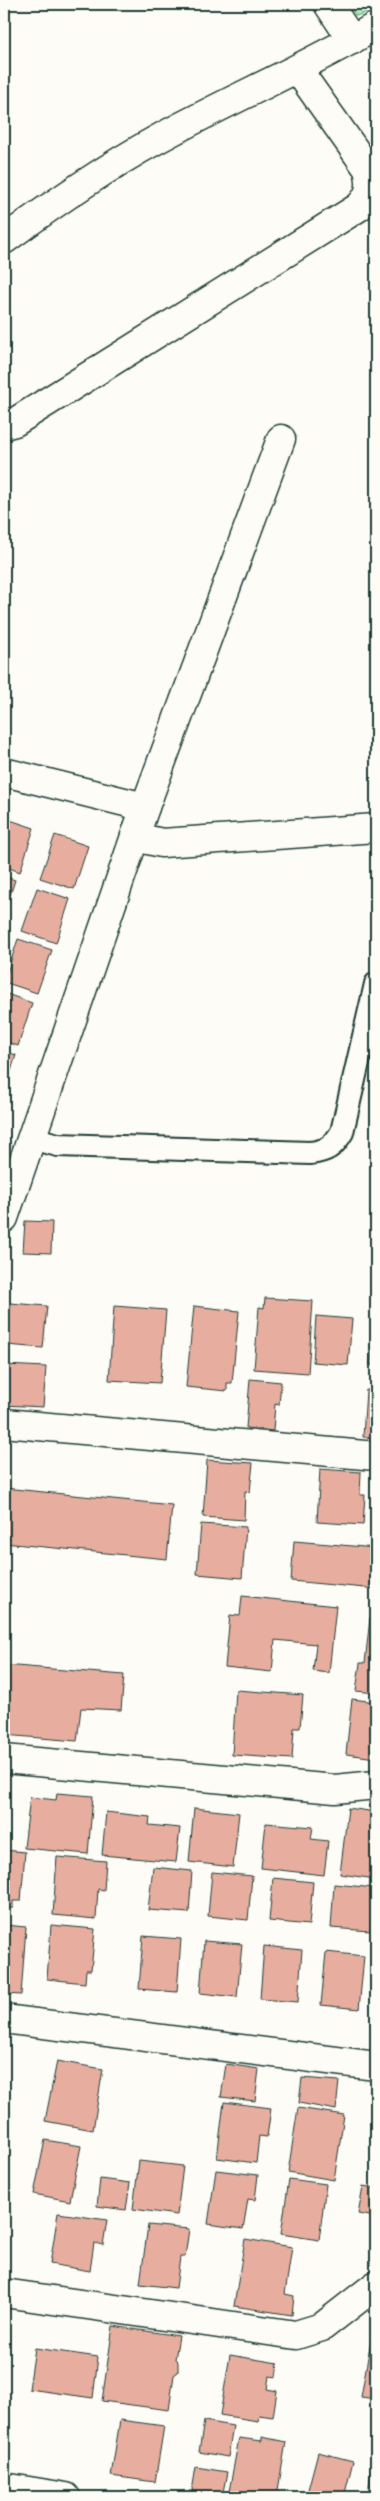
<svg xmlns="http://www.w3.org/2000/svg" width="380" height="2501" font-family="Kalam,sans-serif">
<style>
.green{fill:#abecb5;stroke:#659474}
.building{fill:#e7aea0;stroke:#1f3d34}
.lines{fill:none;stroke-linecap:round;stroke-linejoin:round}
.service-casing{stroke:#1f3d34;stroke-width:26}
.minor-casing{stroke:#1f3d34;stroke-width:31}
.tertiary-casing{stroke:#1f3d34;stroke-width:31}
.service{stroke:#fdfcf7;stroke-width:22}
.minor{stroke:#fdfcf7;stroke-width:28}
.tertiary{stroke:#fdfcf7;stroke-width:28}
</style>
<rect width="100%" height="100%" fill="#fdfcf7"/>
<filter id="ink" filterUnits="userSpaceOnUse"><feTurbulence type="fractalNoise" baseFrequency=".02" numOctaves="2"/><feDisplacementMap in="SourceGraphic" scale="10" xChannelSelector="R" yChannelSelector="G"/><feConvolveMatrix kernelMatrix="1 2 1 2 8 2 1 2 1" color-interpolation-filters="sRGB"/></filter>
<g filter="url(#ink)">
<path class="green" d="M347,4H376L363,14L356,16Z"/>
<g class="building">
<path d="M4,818L34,828L20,872L4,866Z"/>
<path d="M55,835L88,846L74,889L40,878Z"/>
<path d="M4,876L15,880L4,914Z"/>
<path d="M37,888L70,899L56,943L22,931Z"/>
<path d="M18,939L52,950L37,993L4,982Z"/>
<path d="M4,993L32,1003L18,1046L4,1041Z"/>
<path d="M4,1051L16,1055L4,1093Z"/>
<path d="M25,1221L52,1222L51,1253L23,1252Z"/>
<path d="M265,1298L313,1301L308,1373L254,1369L259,1307L264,1308Z"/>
<path d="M10,1303L47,1306L43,1348L6,1345Z"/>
<path d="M375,1305H376V1366L370,1365Z"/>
<path d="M114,1306L166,1310L160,1383L109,1380Z"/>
<path d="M194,1306L239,1311L232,1383H227V1391L186,1387Z"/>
<path d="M316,1316L352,1319L348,1365L313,1362Z"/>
<path d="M4,1365L46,1367L43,1407L4,1405Z"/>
<path d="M250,1379L281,1382L279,1405L275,1404L273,1431L246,1428Z"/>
<path d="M366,1390L376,1391V1438L363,1437Z"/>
<path d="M207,1460L253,1463L250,1492L245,1491L244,1520L203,1517Z"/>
<path d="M320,1469L361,1472L360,1495H365L363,1525L317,1522Z"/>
<path d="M4,1488L172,1505L167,1559L4,1543Z"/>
<path d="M201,1524L246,1527L242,1578L197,1574Z"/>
<path d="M294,1541L376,1548V1589L291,1581Z"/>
<path d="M242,1596L336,1606L329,1673L313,1671L316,1644L275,1640L272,1672L225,1667L230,1615L240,1616Z"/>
<path d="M370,1618L376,1619V1693L356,1691L360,1663H365Z"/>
<path d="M4,1665L124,1675L121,1710L81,1708L77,1741L4,1735Z"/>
<path d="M236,1690L303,1695L300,1728H294L292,1759L232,1755Z"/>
<path d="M352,1699L376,1702V1758L346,1754Z"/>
<path d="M57,1793L93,1796L88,1854L24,1848L30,1797L56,1800Z"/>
<path d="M194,1808L239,1813L233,1867L189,1862Z"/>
<path d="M348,1808L376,1812V1879L340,1874Z"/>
<path d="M106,1812L150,1817L149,1825L180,1828L176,1862L102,1855Z"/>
<path d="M266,1823L313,1827L311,1839L328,1841L324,1875L261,1868Z"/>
<path d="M4,1850L25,1852L21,1901H13V1908H4Z"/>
<path d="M57,1857L106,1861L104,1890L98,1889L96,1919L53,1915Z"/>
<path d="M153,1867L192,1871L189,1913L148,1910Z"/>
<path d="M212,1872L252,1876L248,1920L208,1916Z"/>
<path d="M273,1878L313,1882L309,1925L269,1921Z"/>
<path d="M334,1884L375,1888L370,1931L331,1928Z"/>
<path d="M4,1925L26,1927L21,1995L4,1994Z"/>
<path d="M51,1925L95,1929L91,1970H86L85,1983L47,1979Z"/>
<path d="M143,1936L181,1939L177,1992L139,1989Z"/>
<path d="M204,1941L242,1944L237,1997L200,1993Z"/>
<path d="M264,1946L302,1950L298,2002L260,1999Z"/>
<path d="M326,1952L364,1956L359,2009L321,2005Z"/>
<path d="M57,2061L103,2069L93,2130L45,2121Z"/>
<path d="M226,2064L259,2069L255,2101L221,2097Z"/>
<path d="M302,2078L339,2081L336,2110L299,2103Z"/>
<path d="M224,2102L271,2108L267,2137L259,2136L256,2163L217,2158Z"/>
<path d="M298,2108L344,2115L334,2180L288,2172Z"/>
<path d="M45,2140L81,2146L70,2201L34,2194Z"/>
<path d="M139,2161L183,2166L177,2215L133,2209Z"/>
<path d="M216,2170L258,2175L255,2200L248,2199L243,2229L208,2224Z"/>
<path d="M100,2179L130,2183L126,2210L97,2206Z"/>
<path d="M289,2179L326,2184L319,2240L281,2234Z"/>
<path d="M363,2186L376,2188V2217L358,2214Z"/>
<path d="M58,2213L107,2220L103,2245L94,2243L90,2271L50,2264Z"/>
<path d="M148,2225L189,2229L185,2257H180L176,2288L140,2284Z"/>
<path d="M245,2239L292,2247L285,2294L294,2296L292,2315L234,2306Z"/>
<path d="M113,2326L179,2336L175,2359L178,2362V2372L174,2375L169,2410L102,2401Z"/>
<path d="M371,2340L376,2341V2399L361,2397Z"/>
<path d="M35,2348L98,2357L93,2398L29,2389Z"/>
<path d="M230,2355L278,2363L276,2377L269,2376L267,2389L277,2391L273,2417L259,2415L258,2421L220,2415Z"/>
<path d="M120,2420L164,2426L155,2482L111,2476Z"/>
<path d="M204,2421L233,2426L228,2457L199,2452Z"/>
<path d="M262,2437L286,2442L277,2496L257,2493V2497H228L239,2438L262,2441Z"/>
<path d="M373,2450L376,2451V2497H368Z"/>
<path d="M318,2452L353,2461L344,2497H306Z"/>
<path d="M196,2467L227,2472L222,2497H191Z"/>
</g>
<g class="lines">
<g class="service-casing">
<path id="service" d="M31,1138L58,1145L310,1153C327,1151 333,1147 342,1132L376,984"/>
</g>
<g class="minor-casing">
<g id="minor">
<path d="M328,4L352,40"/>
<path d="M4,425L15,422L359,207C371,194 372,186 368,169L298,70"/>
<path d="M4,772L145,807"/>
<path d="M135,837L162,843L376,828"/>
<path d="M4,1218L145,807L281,439"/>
<path d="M4,1423L376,1456"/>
<path d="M4,1759L335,1789L376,1785"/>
<path d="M4,2019L376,2066"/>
<path d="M4,2293L296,2335L322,2327L376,2285"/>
<path d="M4,2487L66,2497"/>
</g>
</g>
<g class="tertiary-casing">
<path id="tertiary" d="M4,240C53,204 102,170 156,140C228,100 305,68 376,26"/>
</g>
<use href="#service" class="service"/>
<use href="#minor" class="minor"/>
<use href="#tertiary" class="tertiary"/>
</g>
</g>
<rect width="380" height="2501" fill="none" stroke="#fdfcf7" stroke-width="20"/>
<rect x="10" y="10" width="360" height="2481" fill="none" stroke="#1f3d34" stroke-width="2" filter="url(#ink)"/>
</svg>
